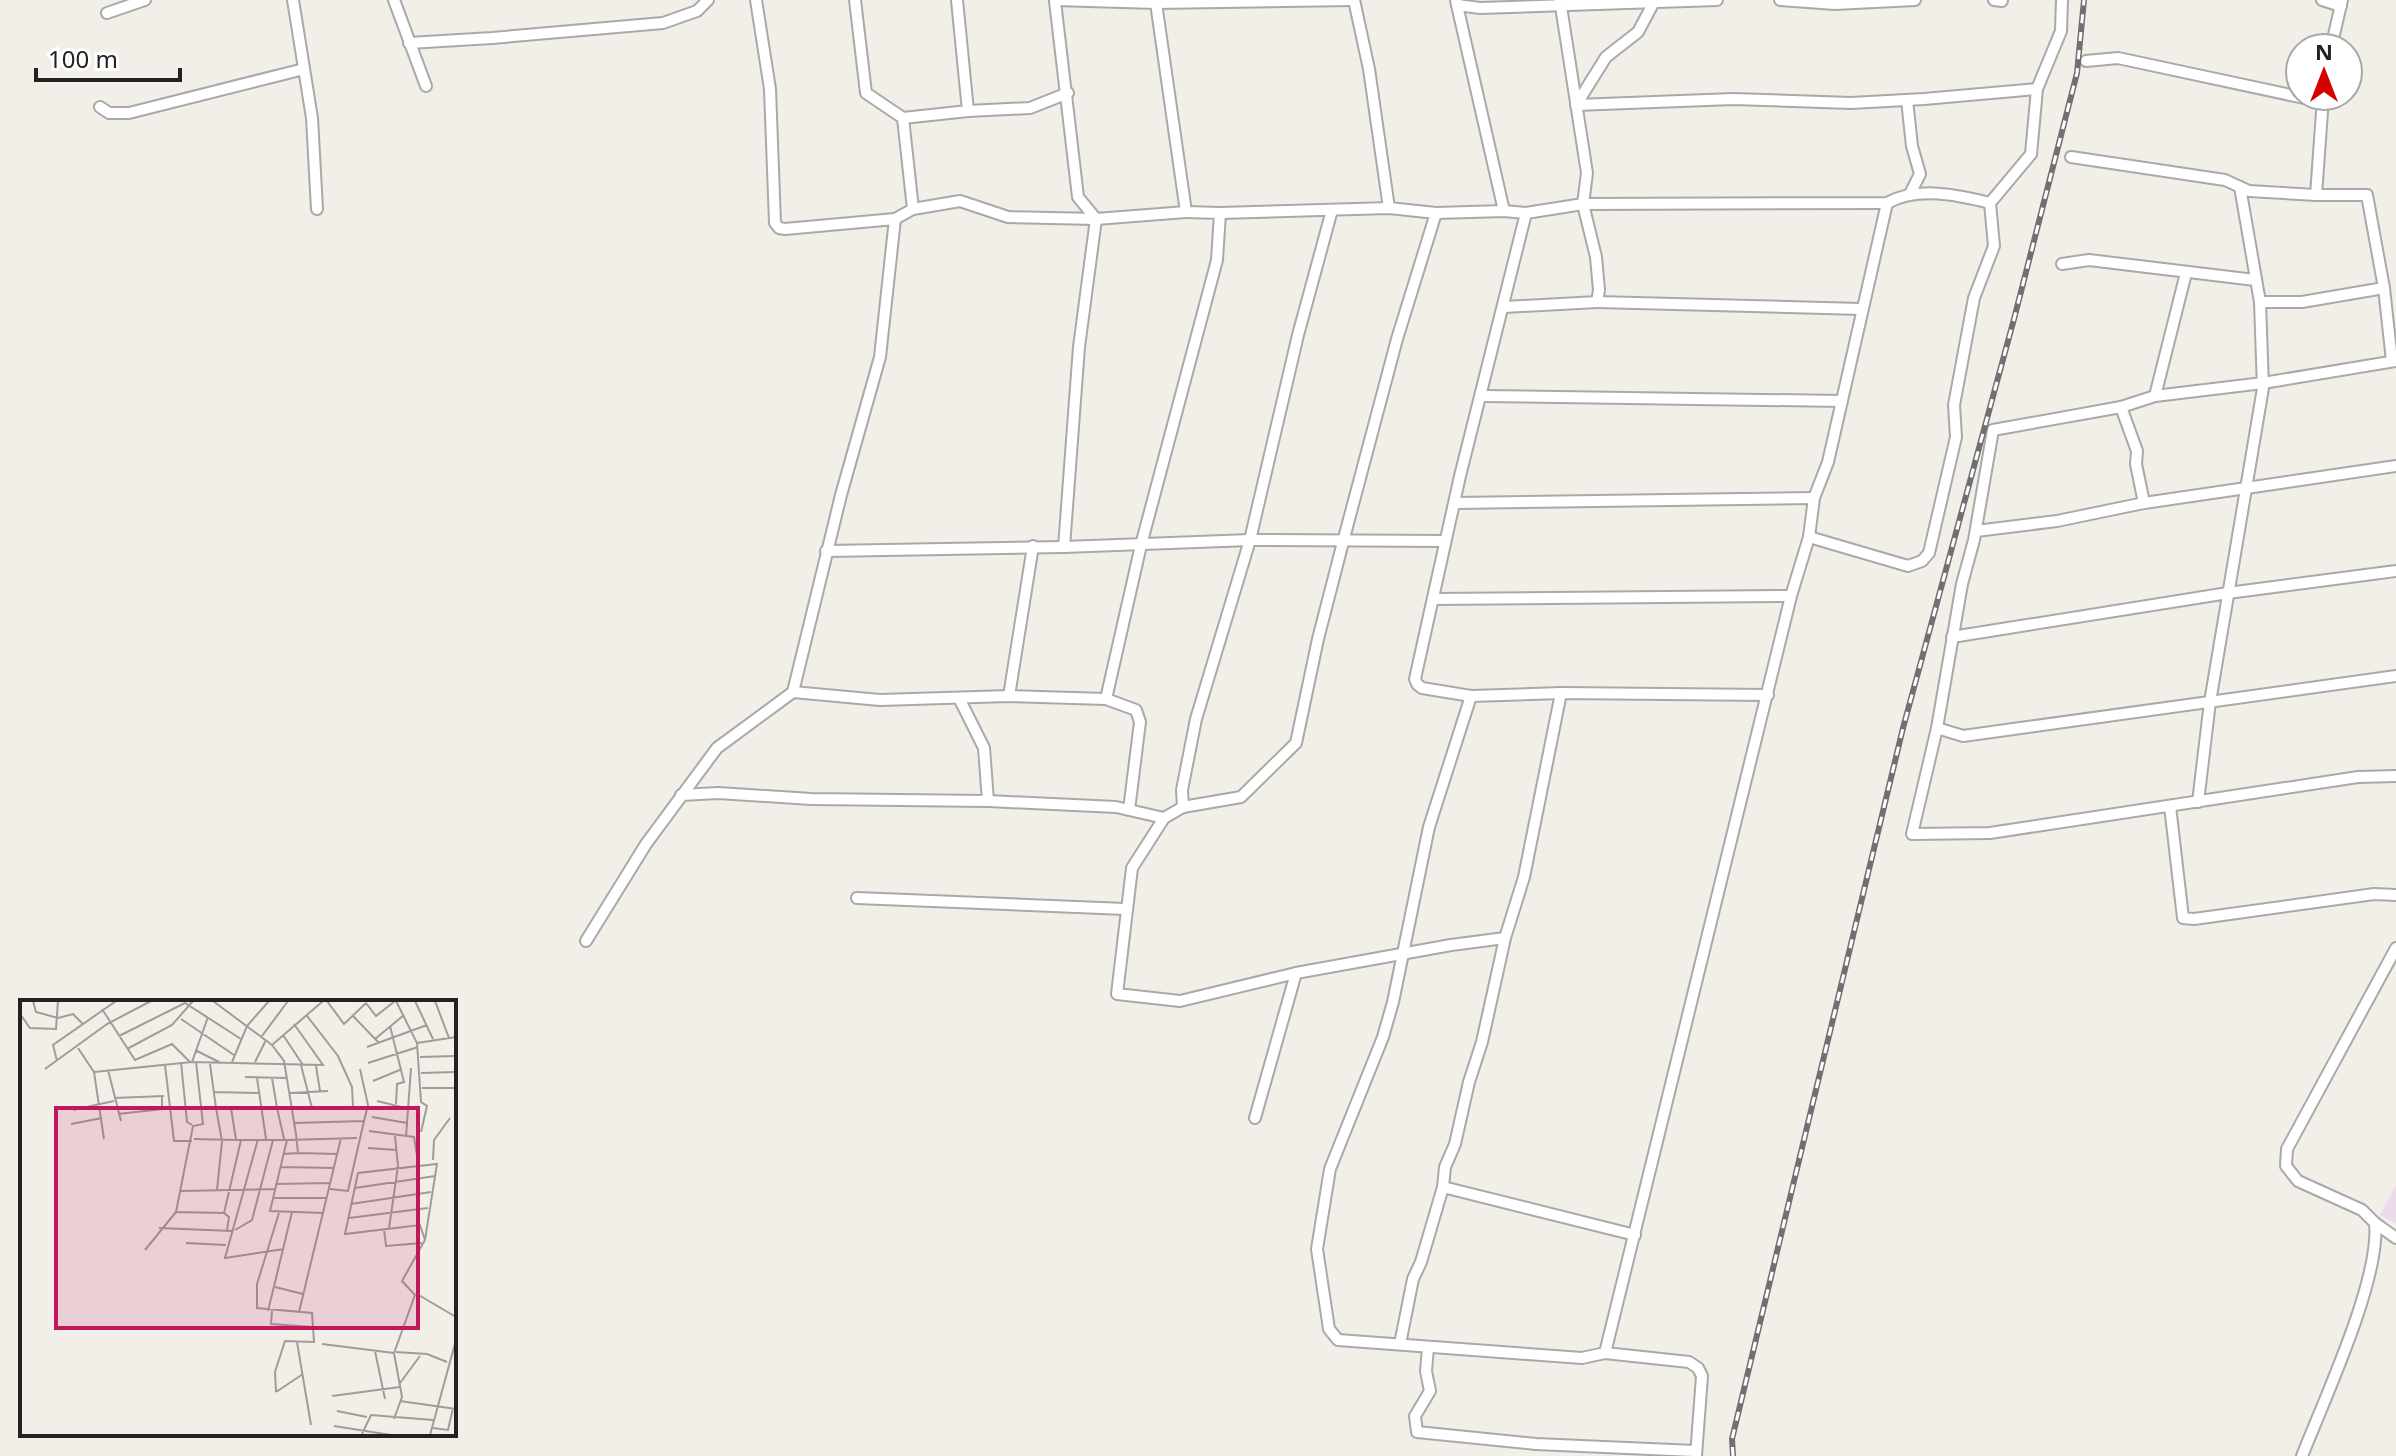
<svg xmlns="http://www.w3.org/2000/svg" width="2396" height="1456" font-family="'Noto Sans',sans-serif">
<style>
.industrial{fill:#ebdbe8}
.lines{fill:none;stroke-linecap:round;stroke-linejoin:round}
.minor-casing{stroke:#a9a9a9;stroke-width:14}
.minor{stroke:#fff;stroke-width:10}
.rail-casing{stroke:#707070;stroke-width:6}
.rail{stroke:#fff;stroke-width:3;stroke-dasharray:9;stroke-linecap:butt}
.inset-road{fill:none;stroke:#9f9d99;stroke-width:2}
.view{fill:#c2185b;fill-opacity:0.15;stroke:#c2185b;stroke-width:4}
.inset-edge{fill:none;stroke:#222;stroke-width:4}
</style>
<rect width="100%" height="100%" fill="#f2efe9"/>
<path class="industrial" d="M2396,1185V1224L2380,1215Z"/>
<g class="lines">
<g class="minor-casing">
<g id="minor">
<path d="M293,0L312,118L317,209"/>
<path d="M394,0L426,86"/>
<path d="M756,0L770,89L775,223L779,228L785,229L895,219L913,209L903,118L968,111L957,0"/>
<path d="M855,0L866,93L903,118"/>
<path d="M1055,0L1156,3L1352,0"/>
<path d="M1354,0L1369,69L1389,208"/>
<path d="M1456,0L1457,5L1480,8L1717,0"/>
<path d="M1780,0L1835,4L1915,0"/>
<path d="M1994,0L2002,1"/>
<path d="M2322,0L2341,6"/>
<path d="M1055,1L1078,197L1096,219L1079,347L1064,547"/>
<path d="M1654,2L1638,32L1606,57L1576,105L1733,99L1851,103L1924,99L2037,89L2061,31L2062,0"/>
<path d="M1457,5L1504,211"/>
<path d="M107,13L145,0"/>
<path d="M409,43L492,38L663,23L697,11L708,0"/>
<path d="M2331,48L2342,0"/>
<path d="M2086,61L2118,58L2323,102"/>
<path d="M1907,100L1912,146L1920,174L1910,194"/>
<path d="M100,107L109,113H129L304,69"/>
<path d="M968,111L1030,108L1068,93"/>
<path d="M2071,157L2225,180L2249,191L2316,195H2367L2384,288L2392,361"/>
<path d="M2316,195L2323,98"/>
<path d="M913,209L960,201L1008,217L1096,219L1186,212"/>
<path d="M1332,210L1298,335L1250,540L1196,719L1182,790L1183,807L1164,818L1132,868L1117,994L1180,1001L1296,973L1451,945L1505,938"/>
<path d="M1220,213L1389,208L1436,213L1504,211L1526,213"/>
<path d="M2062,264L2089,260L2255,280"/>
<path d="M1597,302L1861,309"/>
<path d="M2260,302H2302L2384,288"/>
<path d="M1504,307L1597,302L1599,290L1596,257L1583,204L1587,173L1560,0"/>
<path d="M2396,361L2263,383L2155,396L2121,407L1993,430L1974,540L1962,584L1937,728L1912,834L1990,833L2358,777L2396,776"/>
<path d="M1481,396L1842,401"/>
<path d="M2155,396L2186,273"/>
<path d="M2121,407L2137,451L2136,464L2144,503"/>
<path d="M1455,503L1814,498"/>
<path d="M1976,531L2057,521L2144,503L2396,466"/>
<path d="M1809,537L1908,566L1922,561L1929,553L1956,437L1954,405L1974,298L1994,246L1990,203L2031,154L2037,89"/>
<path d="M826,551L1064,547L1250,540L1445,541"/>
<path d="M1434,599L1791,596"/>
<path d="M1952,637L2228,593L2396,571"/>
<path d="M793,692L880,700L1009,696L1106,699L1136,710L1140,722L1129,810"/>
<path d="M1768,695L1561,693L1471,696L1422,688L1417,684L1415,679L1460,476L1526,213L1583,204L1887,203C1918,186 1958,195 1990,203"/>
<path d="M1009,696L1033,546"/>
<path d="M1471,696L1429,827L1393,1002L1383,1037L1330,1169L1317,1249L1329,1329L1338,1340L1582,1358L1605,1353L1689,1362L1698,1368L1702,1376L1696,1456"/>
<path d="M959,698L984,748L988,801"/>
<path d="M1106,699L1141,545L1217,260L1220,213L1186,212L1156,3"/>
<path d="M1937,728L1963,736L2396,676"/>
<path d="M681,795L718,793L811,799L988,801L1116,807L1164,818"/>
<path d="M2198,802L2210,702L2263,388L2260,302L2240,187"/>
<path d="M2170,806L2183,918L2194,919L2374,894L2396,895"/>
<path d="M1183,807L1241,797L1296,743L1318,639L1343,542L1397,339L1436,213"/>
<path d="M857,898L1125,909"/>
<path d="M586,941L646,844L717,748L793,692L841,495L880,357L895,219"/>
<path d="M1255,1118L1296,973"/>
<path d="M1443,1187L1635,1235"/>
<path d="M2375,1223L2396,1238"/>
<path d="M1400,1344L1413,1279L1421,1262L1443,1187L1445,1167L1455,1144L1469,1082L1482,1042L1505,938L1524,877L1561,693"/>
<path d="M1428,1348L1426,1371L1430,1391L1415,1416L1417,1432L1536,1444L1695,1451"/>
<path d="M1605,1353L1791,596L1809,537L1814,498L1828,462L1887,203"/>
<path d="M2302,1456C2324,1400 2381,1278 2375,1223L2362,1210L2298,1181L2286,1166L2287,1149L2396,948"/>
</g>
</g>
<use href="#minor" class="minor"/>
<g class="rail-casing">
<path id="rail" d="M1733,1456L1732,1439L1903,728L2014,319L2077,73L2084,0"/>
</g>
<use href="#rail" class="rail"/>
</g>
<g transform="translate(20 1000)">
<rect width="436" height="436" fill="#f2efe9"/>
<path class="inset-road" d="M13,1L16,12L38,18L53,14L63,24M193,1L252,45L303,1M307,1L324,24L346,3M376,1L397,43L401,102L407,106L401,132M395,1L413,39M415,1L429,38M346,3L356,16L375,1M82,9L115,60L152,44L170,62M0,14L10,28L36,29L38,1M287,16L318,56L332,87L333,107M333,16L359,43M161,19L214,55M370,26L384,82L377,84L376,104M263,35L283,65M99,36L165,3L221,39M242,36L268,1M355,39L384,15M397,43L436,37M252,45L264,61L276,134L278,153L264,154M347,47L407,25M58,48L74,72L84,139M107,49L152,25L173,1M175,50L199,62M400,57L436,56M37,61L33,45L96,1M161,62L167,122L172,125M172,62L188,17M212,62L227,26L249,1M235,62L246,40M348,63L398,47M190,64L196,108H241M145,65L154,141H172M281,65L292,108M296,66L300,91M25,69L87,24L131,1M88,70L101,121M74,72L172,62L303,65L274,24M401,73L436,72M225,77L267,78M237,78L246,139M252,78L257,108H339M353,81L382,69M402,88H435M194,92L239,93M270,93L308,91M94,98L144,96M357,101L390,109M196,108L202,141L197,190M257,108L264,139M53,110L94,101M98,114L142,109V96M352,117L387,123M275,123L344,121L348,105L340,69M51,124L82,118M349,131L394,137L398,162M386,137L391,68M174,139L215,140M238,139L205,258L264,249M222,140H267M348,148L377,150M278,153L318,154M413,160L414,140L430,118M260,167L314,168M256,184L310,183M335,188L415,176M310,189L328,191L344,121M161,191L255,189M253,198H307M331,204L411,192M156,212L204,213L209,217L207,230M204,213L221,140H216L211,108M304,213L250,211L267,140L337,138M329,218L408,208M139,228L212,231M369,228L378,166L375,136M364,229L366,246L402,243M215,230L232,220L253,140M166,243L206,245M125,250L156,212L173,126L183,124L176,62M255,287L283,294M397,294L436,317M248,311L272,212M252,311L251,324L293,327M279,312L321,138M277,342L291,425M302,344L374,353M355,351L365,399M376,352L407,354L427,362M380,383L400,356M256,392L255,372L265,341L294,342L292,313L237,308V284L259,213M256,392L283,374M312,396L380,387M380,401L436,409M317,411L347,417M374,419L382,397L374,353L395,295L382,281L405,240L417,164L338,173L325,234L400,225L405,240M314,426L371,435M413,428L428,430L433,408M342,434L351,415L413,420M410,435L436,340"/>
<path class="view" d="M36,108H398V328H36Z"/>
<rect width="436" height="436" class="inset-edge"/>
</g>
<g transform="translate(2324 72)"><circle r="38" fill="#ffffff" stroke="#a7a7a7" stroke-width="2"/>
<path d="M0-6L14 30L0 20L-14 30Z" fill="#d40000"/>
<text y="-12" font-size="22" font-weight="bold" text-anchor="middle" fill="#222222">N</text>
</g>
<path d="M36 68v12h144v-12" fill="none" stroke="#222222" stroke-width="4"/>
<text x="48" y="68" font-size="24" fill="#222222" stroke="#ffffff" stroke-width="6" paint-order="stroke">100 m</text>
</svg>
